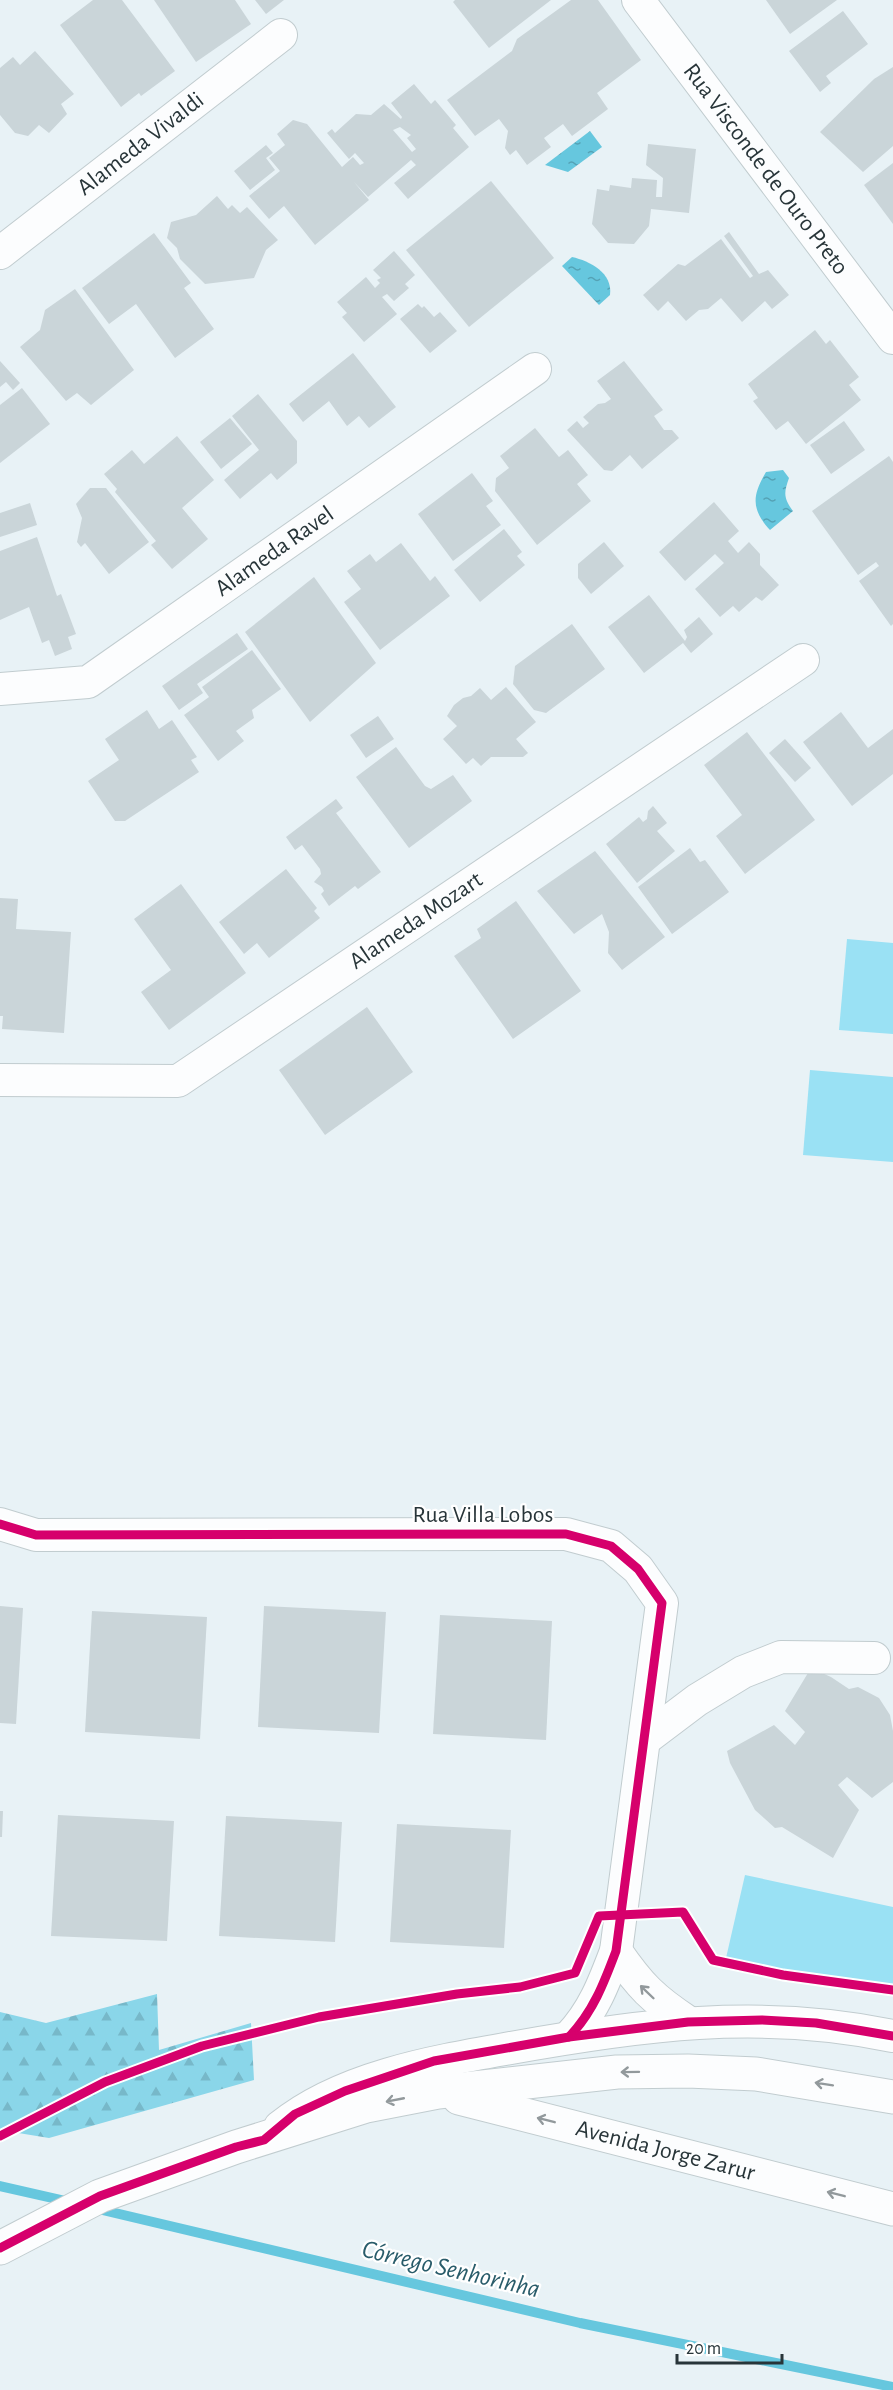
<svg xmlns="http://www.w3.org/2000/svg" width="893" height="2390" font-family="'Alegreya Sans',sans-serif">
<style>
.forest{fill:url(#forest-firs)}
.pitch{fill:#9ae1f4}
.water{fill:url(#water-ripples)}
.lines{fill:none;stroke-linecap:round;stroke-linejoin:round}
.stream{stroke:#66c7de;stroke-width:10}
.building{fill:#cad5d9;fill-rule:evenodd}
.street-casing{stroke:#c1cccf;stroke-width:34}
.primary-casing{stroke:#c1cccf;stroke-width:35}
.street{stroke:#fcfdfe;stroke-width:32}
.primary{stroke:#fcfdfe;stroke-width:33}
.cycleway-casing{stroke:#fff;stroke-width:13}
.cycleway{stroke:#d6006c;stroke-width:9}
.oneway{stroke:#92999c}
.labels{text-anchor:middle;dominant-baseline:central;stroke-width:4.5;stroke-linejoin:round;paint-order:stroke}
.street-label{font-size:24px;fill:#283539;stroke:#fff}
.water-label{font-size:26px;font-style:italic;fill:#295c6a;stroke:#fff}
</style>
<defs>
<pattern id="forest-firs" width="22" height="20" patternUnits="userSpaceOnUse" patternTransform="scale(1.5)"><rect width="22" height="20" fill="#8ad6e9"/><path d="M5 1l3.5 6h-7zM16 11l3.5 6h-7z" fill="#77b8c9"/></pattern>
<pattern id="water-ripples" width="26" height="14" patternUnits="userSpaceOnUse" patternTransform="scale(1.5)"><rect width="26" height="14" fill="#66c7de"/><path d="M2 4q2-2 4 0t4 0M15 11q2-2 4 0t4 0" fill="none" stroke="#54a2b5"/></pattern>
</defs>
<rect width="100%" height="100%" fill="#e8f2f6"/>
<path class="forest" d="M157,1994L159,2050L251,2023L254,2080L49,2138L0,2130V2012L46,2023Z"/>
<g class="pitch">
<path d="M847,939L893,943V1034L839,1030Z"/>
<path d="M810,1070L893,1077V1162L803,1155Z"/>
<path d="M745,1875L893,1907V1994L726,1958Z"/>
</g>
<g class="water">
<path d="M590,131L602,147L568,172L545,165Z"/>
<path d="M572,257C590,261 613,273 610,295L599,305L562,266Z"/>
<path d="M783,470L789,478C784,492 783,498 793,511L770,530C751,509 752,496 766,472Z"/>
</g>
<g class="lines">
<g class="stream">
<path d="M0,2186L70,2202"/>
<path d="M94,2208L580,2323L893,2387"/>
</g>
</g>
<g class="building">
<path d="M93,0H122L175,71L141,96L139,93L121,107L60,25Z"/>
<path d="M154,0H235L251,24L196,62Z"/>
<path d="M255,0H284L266,14Z"/>
<path d="M455,0H551L489,48L453,2Z"/>
<path d="M571,0H598L641,60L597,93L608,109L572,136L563,124L544,138L551,147L527,165L516,150L510,155L505,148L508,131L499,119L475,136L447,100L512,51L517,39Z"/>
<path d="M766,0H837L790,34Z"/>
<path d="M843,11L868,44L826,76L831,83L820,92L789,51Z"/>
<path d="M35,51L74,94L61,104L67,114L49,133L39,125L28,136L15,133L0,115V68L13,57L20,65Z"/>
<path d="M893,67V146L863,172L820,132L874,79Z"/>
<path d="M414,84L431,104L435,100L456,125L453,128L469,147L408,199L394,183L416,165L411,160L368,197L354,182L369,200L315,245L284,206L269,219L249,196L280,171L269,158L285,145L277,134L293,120L307,124L342,167L353,157L360,165L364,163L355,153L349,159L327,133L332,129L335,133L356,114L371,115L384,104L401,119L402,117L391,103ZM400,127L411,135L407,138L416,149L412,152L393,130Z"/>
<path d="M648,144L696,149L689,213L651,209L649,226L634,244L608,243L592,224L597,189L609,191L610,185L631,188L632,178L657,180L656,197H662L663,178L646,165Z"/>
<path d="M266,145L273,153L266,158L275,170L250,190L234,171Z"/>
<path d="M893,163V224L864,185Z"/>
<path d="M491,181L554,258L469,327L406,250Z"/>
<path d="M217,196L228,209L232,205L240,213L247,207L278,240L266,250L254,278L205,284L180,259L177,248L167,238L171,222L196,215Z"/>
<path d="M729,232L759,274L768,270L789,295L772,309L765,301L742,322L721,298L708,309L699,310L686,321L668,301L658,311L643,295L678,264L685,266L721,239L750,278L753,276L724,236Z"/>
<path d="M154,233L191,283L184,288L214,329L175,358L136,304L109,324L82,288Z"/>
<path d="M394,251L415,275L405,284L409,288L394,301L387,294L382,297L397,314L364,342L342,317L347,313L337,302L366,277L375,288L380,283L377,280L381,278L373,270Z"/>
<path d="M75,289L134,370L91,405L77,393L66,401L20,347L40,330L45,310Z"/>
<path d="M418,304L422,308L424,306L434,317L440,312L457,331L430,353L400,319Z"/>
<path d="M815,330L826,344L830,340L859,377L849,385L861,400L806,444L788,421L776,430L753,401L758,398L748,384Z"/>
<path d="M353,353L396,407L369,428L359,416L347,426L329,401L303,422L289,404Z"/>
<path d="M0,361L20,383L13,390L6,382L0,387Z"/>
<path d="M624,361L663,410L654,416L664,430H672L679,438L642,469L630,455L612,471L604,470L567,430L577,421L583,428L589,423L583,417L598,404L605,403L611,399L597,381Z"/>
<path d="M22,388L50,424L0,463V405Z"/>
<path d="M258,394L297,441V463L277,480L271,473L240,499L224,480L259,450L232,416Z"/>
<path d="M230,418L252,444L221,469L200,442Z"/>
<path d="M844,421L865,450L831,474L810,445Z"/>
<path d="M535,428L559,457L568,450L588,475L577,484L591,501L537,545L495,491L496,478L509,468L500,456Z"/>
<path d="M177,436L214,480L182,508L208,539L172,569L151,545L156,541L115,492L117,489L104,474L132,450L144,464Z"/>
<path d="M889,456L893,462V624L891,626L859,581L879,566L876,562L858,575L812,511Z"/>
<path d="M472,473L493,501L486,506L501,525L453,561L418,514Z"/>
<path d="M90,488H106L149,542L109,574L85,543L81,547L77,542L82,518L76,504Z"/>
<path d="M714,502L739,531L728,541L738,553L749,542L760,554V565L779,585L762,601L756,597L739,612L733,606L720,617L695,589L724,563L715,554L685,581L659,552Z"/>
<path d="M30,503L37,525L0,537V513Z"/>
<path d="M504,529L522,552L517,556L525,565L480,602L454,570Z"/>
<path d="M37,537L57,596L61,594L76,634L68,637L72,649L55,656L49,640L42,643L29,607L0,620V551Z"/>
<path d="M604,542L624,566L591,594L578,578V564Z"/>
<path d="M401,543L430,581L435,576L450,596L380,650L344,602L361,589L347,571L370,554L376,562Z"/>
<path d="M314,577L376,663L310,722L245,632Z"/>
<path d="M649,595L685,641L687,637L684,630L699,617L713,634L691,653L683,643L644,673L608,627Z"/>
<path d="M572,624L605,669L546,713L534,710L513,684L515,666Z"/>
<path d="M237,633L248,649L197,684L203,693L179,710L162,686Z"/>
<path d="M252,650L281,689L252,710L254,718L236,731L244,741L218,761L184,715L209,697L202,687Z"/>
<path d="M506,687L536,722L516,739L528,753L523,757H491L481,766L473,758L466,764L443,739L457,726L447,716L454,705L463,698L471,696L480,688L491,700Z"/>
<path d="M147,710L159,729L172,720L197,757L191,760L199,772L125,821H115L88,781L119,760L105,739Z"/>
<path d="M841,712L868,748L893,729V774L852,806L803,742Z"/>
<path d="M378,716L394,739L366,758L350,735Z"/>
<path d="M747,732L815,820L745,874L716,836L742,815L704,765Z"/>
<path d="M785,739L811,768L795,782L769,753Z"/>
<path d="M396,747L425,786L431,789L453,775L472,801L409,848L356,777Z"/>
<path d="M336,799L343,808L336,813L381,872L358,889L355,886L329,906L321,894L324,891L322,887L314,882L321,874L320,869L302,845L295,850L286,837Z"/>
<path d="M653,806L667,823L657,831L675,851L637,883L606,844L639,817L643,822L647,819L648,811Z"/>
<path d="M690,848L700,862L705,860L729,892L672,934L638,887Z"/>
<path d="M595,851L665,937L622,970L608,953L609,932L602,914L574,934L537,891Z"/>
<path d="M286,869L317,908L314,911L320,918L269,958L257,943L244,954L219,922Z"/>
<path d="M181,884L246,973L169,1030L141,992L171,970L134,919Z"/>
<path d="M0,898L18,899L16,929L71,932L64,1033L2,1029L3,1016H0Z"/>
<path d="M516,901L581,991L513,1039L454,956L481,938L477,929Z"/>
<path d="M367,1007L413,1072L325,1135L279,1070Z"/>
<path d="M0,1606L23,1608L16,1724L0,1723Z"/>
<path d="M264,1606L386,1612L379,1733L258,1727Z"/>
<path d="M92,1611L207,1617L200,1739L85,1732Z"/>
<path d="M440,1615L552,1621L546,1740L433,1734Z"/>
<path d="M811,1668L831,1677L849,1689L858,1687L879,1698L890,1715L893,1731V1782L872,1798L847,1777L838,1785L859,1810L833,1858L782,1827L775,1828L755,1810L730,1763L727,1751L774,1725L795,1745L805,1732L785,1711Z"/>
<path d="M0,1811H3L2,1837H0Z"/>
<path d="M58,1815L174,1821L167,1941L51,1936Z"/>
<path d="M226,1816L342,1822L335,1942L219,1936Z"/>
<path d="M397,1824L511,1830L504,1948L390,1942Z"/>
</g>
<g class="lines">
<g class="street-casing">
<g id="street">
<path id="s1" d="M638,0L893,338"/>
<path id="s2" d="M0,253L281,35"/>
<path id="s3" d="M0,689L88,682L535,369"/>
<path id="s4" d="M0,1080L178,1081L803,660"/>
<path d="M0,1524L36,1535L566,1534L611,1546L638,1569L662,1603L616,1951C604,1983 593,2012 569,2037"/>
<path d="M644,1740L697,1700L743,1672L781,1657L874,1658"/>
<path d="M616,1951C640,1986 653,1999 688,2022"/>
<path d="M280,2127C340,2078 431,2062 505,2049C638,2025 759,2008 893,2036"/>
</g>
</g>
<g class="primary-casing">
<g id="primary">
<path id="s5" d="M459,2098L893,2209"/>
<path d="M0,2248L100,2196L236,2147L366,2106L438,2092L617,2072L688,2071L756,2074L893,2097"/>
</g>
</g>
<use href="#street" class="street"/>
<use href="#primary" class="primary"/>
<g class="cycleway-casing">
<g id="cycleway">
<path d="M0,1524L36,1535L566,1534L611,1546L638,1569L662,1603L616,1951C604,1983 593,2012 569,2037"/>
<path d="M0,2136L105,2082L202,2046L319,2017L457,1994L520,1987L575,1973L599,1916L683,1912L713,1960L783,1975L893,1990"/>
<path d="M0,2248L100,2196L236,2147L264,2140L295,2114L345,2091L434,2061L569,2037L688,2022L762,2020L816,2023L893,2036"/>
</g>
</g>
<use href="#cycleway" class="cycleway"/>
</g>
<defs><path id="oneway-shaft" d="M-6 0H5M1.5-3L5.5 0L1.5 3" fill="none" stroke-width="1.6" stroke-linecap="round" stroke-linejoin="round" transform="scale(1.5)"/></defs>
<g class="oneway">
<use href="#oneway-shaft" transform="translate(647 1992) rotate(-136)"/>
<use href="#oneway-shaft" transform="translate(630 2072) rotate(179)"/>
<use href="#oneway-shaft" transform="translate(824 2084) rotate(-171)"/>
<use href="#oneway-shaft" transform="translate(395 2100) rotate(169)"/>
<use href="#oneway-shaft" transform="translate(546 2120) rotate(-166)"/>
<use href="#oneway-shaft" transform="translate(836 2194) rotate(-166)"/>
</g>
<g class="labels">
<g class="street-label">
<text stroke="none"><textPath href="#s2" startOffset="178">Alameda Vivaldi</textPath></text>
<text stroke="none"><textPath href="#s1" startOffset="212">Rua Visconde de Ouro Preto</textPath></text>
<text stroke="none"><textPath href="#s3" startOffset="316">Alameda Ravel</textPath></text>
<text stroke="none"><textPath href="#s4" startOffset="465">Alameda Mozart</textPath></text>
<text x="483" y="1515">Rua Villa Lobos</text>
<text stroke="none"><textPath href="#s5" startOffset="213">Avenida Jorge Zarur</textPath></text>
</g>
<g class="water-label">
<text transform="translate(451 2269) rotate(13)">Córrego Senhorinha</text>
</g>
</g>
<path d="M677 2354v9h105v-9" fill="none" stroke="#283539" stroke-width="3"/>
<text x="686" y="2354" font-size="18" fill="#283539" stroke="#ffffff" stroke-width="4.5" paint-order="stroke">20 m</text>
</svg>
